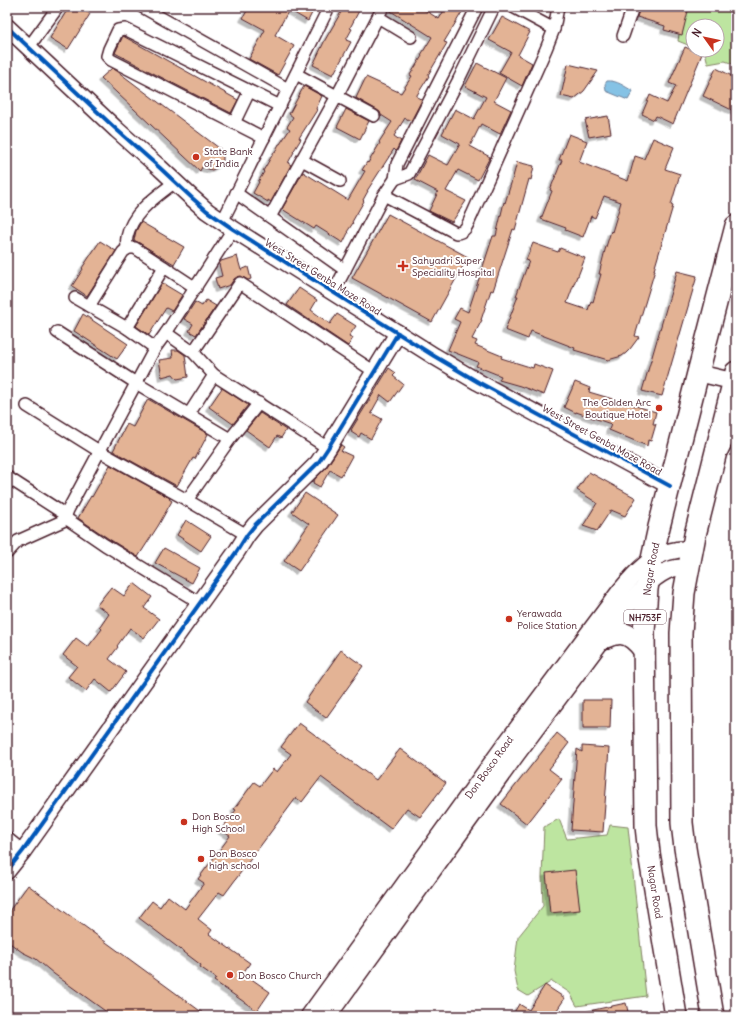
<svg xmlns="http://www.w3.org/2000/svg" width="743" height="1023" font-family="Delius,sans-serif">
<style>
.green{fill:#bde5a0;stroke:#848266}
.water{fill:#85c2e5;stroke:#6d819b}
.building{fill:#e3b395;stroke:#4a1f2b;filter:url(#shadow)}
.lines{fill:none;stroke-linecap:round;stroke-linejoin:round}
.street-casing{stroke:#4a1f2b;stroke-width:14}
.secondary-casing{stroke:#4a1f2b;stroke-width:19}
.highway-casing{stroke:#4a1f2b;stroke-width:24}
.street{stroke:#fff;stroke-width:11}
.secondary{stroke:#fff;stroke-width:16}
.highway{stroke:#fff;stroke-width:21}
.cycleway-casing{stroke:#fff;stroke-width:6}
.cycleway{stroke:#0057b8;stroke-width:4}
.poi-dot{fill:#c8321e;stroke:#fff;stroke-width:1.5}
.labels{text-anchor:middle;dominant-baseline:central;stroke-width:4;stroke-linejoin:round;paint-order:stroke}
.shield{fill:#fff;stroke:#80626b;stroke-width:1}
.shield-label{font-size:9px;font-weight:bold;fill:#4a1f2b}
.poi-label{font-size:10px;fill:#4a1f2b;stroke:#fff;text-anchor:start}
.street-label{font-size:10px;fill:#4a1f2b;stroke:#fff}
</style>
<defs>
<filter id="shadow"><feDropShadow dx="-3.5" dy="3.5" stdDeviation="0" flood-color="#0004"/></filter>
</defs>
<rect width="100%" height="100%" fill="#fff"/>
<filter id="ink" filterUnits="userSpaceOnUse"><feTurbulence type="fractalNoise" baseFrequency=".025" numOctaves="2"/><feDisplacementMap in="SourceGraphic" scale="8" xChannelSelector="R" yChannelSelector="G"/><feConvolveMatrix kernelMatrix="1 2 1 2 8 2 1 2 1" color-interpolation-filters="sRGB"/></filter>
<g filter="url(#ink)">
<g class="green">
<path d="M683,7H736V65L725,61L708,64L705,52L700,50H717V26H693V47L678,41Z"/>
<path d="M559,819L567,839L607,835L610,825L628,827L646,996L577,1006L570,993L552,981L528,996L518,990L514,971L518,937L543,906L542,877L544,827Z"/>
</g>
<path class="water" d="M607,81C617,80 625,87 633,91L628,100L606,91L605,84Z"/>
<g class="building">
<path d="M69,7H79L90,14L68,49L50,38Z"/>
<path d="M249,7H315L308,21L289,10L275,35L294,46L278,75L249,59L265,30L243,18Z"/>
<path d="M344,7H361L350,28L352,29L346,40L351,42L333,75L313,65L325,40Z"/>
<path d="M390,7H420L439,19L446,7H465L444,42L447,43L428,75L429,76L417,95V97L422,100L411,121L405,118L394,136L401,141L396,151L394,149L367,191H368L363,200L364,201L352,222L353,223L347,232L348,233L343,243L316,226L314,229L282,209L303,172L348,200L365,171L362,170L367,162L368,163L380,143L379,142L392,122L381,115L380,112L377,110L356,98L366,77L401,93L412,76L410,75L422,56L421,55L432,37L389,10Z"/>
<path d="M640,7H689L682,35L664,30L665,26L637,17Z"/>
<path d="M502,17L530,32L518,55L532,63L522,86L499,73L511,52L489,40Z"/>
<path d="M123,36L238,100L231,113L149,71L115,53Z"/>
<path d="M685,47L702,54L673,124L656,116L654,120L642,114L650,95L667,103L676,86L669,83Z"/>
<path d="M477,63L506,78L494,101L511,110L500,134L481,124L470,146L490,157L478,180L458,170L446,191L466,201L452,222L429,211L438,192L415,180L428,155L448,165L460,144L442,134L455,109L474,119L486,97L465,86Z"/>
<path d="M568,64L598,71L584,91L574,99L561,96Z"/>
<path d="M112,68L117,71L223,151V164L212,170L202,167L200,171L101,78Z"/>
<path d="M716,68L736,78V112L703,96Z"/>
<path d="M304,86L322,96L316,109L317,110L299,138L301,139L293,152H294L288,163L291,165L271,202L268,200V202L253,193L259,182H258L264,172L263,171L274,152H275L279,144H280L290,129L287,127L293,117L289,114Z"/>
<path d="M346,109L369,121L360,139L337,127Z"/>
<path d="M608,116L611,133L589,137L585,120Z"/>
<path d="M569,134L587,141L579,162L628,181L635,156L644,159L653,138L674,147L665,169L680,174L671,205L673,206L654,270H655L635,336L639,337L630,349L626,353L622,356L608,360L574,350L575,348L531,331L528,339L505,330L518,296H516L529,261L526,260L533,243L558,252L560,248L585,258L578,276H577L567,303L588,310L591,301L593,302L601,274H599L605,250L611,231L612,232L621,202L604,196L595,218L591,216L583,237L565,230L566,228L541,219L552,191L550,190L562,160H559Z"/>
<path d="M517,162L534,166L531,180L529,179L515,230L513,229L493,291L491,290L481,320H482L472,339L477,341L475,345L502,356L501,358L533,368L534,364L553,371L544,395L520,386L499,380L501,376L476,366L478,362L448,350L460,322L454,319L460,308L468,312L493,236H496L504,202L505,203L513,177Z"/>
<path d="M388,214L468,257L432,322L352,278Z"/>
<path d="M141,222L184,247L174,264L134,240L136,231Z"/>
<path d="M100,241L116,251L87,296L72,286L83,269L82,268Z"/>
<path d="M237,256L241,270L248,267L251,279L248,280L241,276L237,277L234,279L230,285L218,289L215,278L222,276L219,264L221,261Z"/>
<path d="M677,271L697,276L662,396L642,391Z"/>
<path d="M162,283L182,295L172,311L166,308L149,335L136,326Z"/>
<path d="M299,288L317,300L311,310L330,324L337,314L356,326L349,336L353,338L348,346L287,305Z"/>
<path d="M206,300L216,306L196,335L189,331L193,324L184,319L195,302L202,306Z"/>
<path d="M83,314L128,344L117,359L74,331Z"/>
<path d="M172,350H178L185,355L188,377L177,379L173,374L162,377L159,360L173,358Z"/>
<path d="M389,368L396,373L393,376L403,384L390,402L381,395L371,413L382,419L371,439L361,433L359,437L351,432L352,430H351Z"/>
<path d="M575,382L590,388L589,392L656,412L653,424H656L651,441L648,440L647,446L609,430L611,424L576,412V413L564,407Z"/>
<path d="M222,388L248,405L233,424L209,407Z"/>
<path d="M148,399L208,434L195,459L193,458L177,486L113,451L127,424L133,427Z"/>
<path d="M260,413L286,430L281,438L277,436L270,447L246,430Z"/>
<path d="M341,445L344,447L341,451L352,456L341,476L330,470L320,487L313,483L315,479L326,468Z"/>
<path d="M110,465L170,498L169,499L172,501L158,526L138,557L109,539L78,518L91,496L92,497Z"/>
<path d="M589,472L636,498L625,516L611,510L597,531L583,526L597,503L577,490Z"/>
<path d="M305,493L338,515L299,571L284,561L309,524L292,512Z"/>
<path d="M186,520L211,536L201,551L177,535Z"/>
<path d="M164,548L200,568L192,583L155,563Z"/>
<path d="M134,583L152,597L144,608L159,619L144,638L130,628L117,646L118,647L109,659L126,672L111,692L95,679L86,691L68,677L77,666L63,655L76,638L88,647L102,629L100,627L109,614L97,605L111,587L124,596Z"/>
<path d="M341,650L363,666L326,718L305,702Z"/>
<path d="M583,700H611L610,728H583Z"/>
<path d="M299,723L376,780L400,749L446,783L420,817L407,808L391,829L321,777L302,802L296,798L224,895L219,892L198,919L212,930L209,934L250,963L243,973L270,992L257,1011L214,981L216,978L200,967L201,965L139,918L152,901L160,907L168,896L185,909L204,883L198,879L230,836L221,830L236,810L234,809L254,782L260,786L273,769L277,772L291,754L281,747Z"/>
<path d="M557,733L569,743L549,769L562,779L527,824L501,804Z"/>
<path d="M582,746L609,748L603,832L571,830L577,749L582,752Z"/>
<path d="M575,870L580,910L550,913L546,873Z"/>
<path d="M28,885L207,1016H112L54,974L36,959L22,952L7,941V914Z"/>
<path d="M545,985L565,998L553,1016H512L519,1004L529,1010Z"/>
<path d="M626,1003L629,1016H585L584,1012Z"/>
</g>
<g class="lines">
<g class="street-casing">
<g id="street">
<path d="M142,7L288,89"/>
<path d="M513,7L554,29"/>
<path d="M378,17L411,37"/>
<path d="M623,36L633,7"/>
<path d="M28,48L58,7"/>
<path d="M296,74L374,116"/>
<path d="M234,123L249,92"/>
<path d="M264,138L111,60L107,56L109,49L118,30L125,29L280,106"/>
<path d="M302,160L340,181"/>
<path d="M395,179L409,174L458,81L494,7"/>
<path d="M236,193L345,270"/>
<path d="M384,195L456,233C466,233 468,223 472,215L546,49L554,29L558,7"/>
<path d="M270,217L337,96L383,7"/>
<path d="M222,222L329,7"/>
<path d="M127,249C127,245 126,241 127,237C132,212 157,196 175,182"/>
<path d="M333,293L384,195L395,179L397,164L477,7"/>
<path d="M75,298L127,328L155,348"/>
<path d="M89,306L123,252L128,248H135L196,288"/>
<path d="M127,328L164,267"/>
<path d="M57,332L136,383L230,439"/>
<path d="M166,333L193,352L214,375L328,448"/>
<path d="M193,352L240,283L375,372"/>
<path d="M27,406L99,451L187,500L247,535"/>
<path d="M189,414L214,375"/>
<path d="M7,477L66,515"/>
<path d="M187,500L230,439L259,403"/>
<path d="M7,553L18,541L67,519"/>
<path d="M200,603L105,545L67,519L66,515L68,510L155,348L166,333L233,229"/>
<path d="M7,838L23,851"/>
</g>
</g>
<g class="secondary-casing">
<g id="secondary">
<path d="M7,27L117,130L160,168L191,197L207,211L233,229L434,356L478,382L670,486"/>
<path d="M698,373L736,382"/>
<path d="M720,450L726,438L736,427"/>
<path d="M7,871L23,851L237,551L247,535L255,525L318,463L328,448L398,333"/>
<path id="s1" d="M309,1016L504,746L620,591C635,573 652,553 677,550C682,549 688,550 693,550"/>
<path d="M328,1016L516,755L632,600C642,589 660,570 676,568C680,567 685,568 689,567"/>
</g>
</g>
<g class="highway-casing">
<g id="highway">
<path d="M603,638C607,637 612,634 616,634C628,631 638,642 644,650"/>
<path id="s2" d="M676,1016L649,853L646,826L644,632L647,589L652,559L659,527L698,373L736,226"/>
<path d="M713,1016L685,848L682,823L681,633L684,593L695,535L736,372"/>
</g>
</g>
<use href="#street" class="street"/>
<use href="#secondary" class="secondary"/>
<use href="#highway" class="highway"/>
<g class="cycleway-casing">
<g id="cycleway">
<path d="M7,27L117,130L160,168L191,197L207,211L233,229L434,356L478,382L670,486"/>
<path d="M7,871L23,851L237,551L247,535L255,525L318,463L328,448L398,333"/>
</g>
</g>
<use href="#cycleway" class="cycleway"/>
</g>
</g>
<g class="poi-dot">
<circle cx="196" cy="157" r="4"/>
<path d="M401 260h4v4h4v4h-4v4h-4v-4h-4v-4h4z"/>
<circle cx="659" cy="408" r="4"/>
<circle cx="509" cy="619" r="4"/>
<circle cx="184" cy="822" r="4"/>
<circle cx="201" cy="859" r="4"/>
<circle cx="230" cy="975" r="4"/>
</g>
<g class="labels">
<rect class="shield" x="624" y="610" width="42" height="14" rx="3"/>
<g class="shield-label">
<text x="645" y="617">NH753F</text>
</g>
<g class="poi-label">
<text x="204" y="151">State Bank<tspan x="204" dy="12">of India</tspan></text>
<text x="412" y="260">Sahyadri Super<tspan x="412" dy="12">Speciality Hospital</tspan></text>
<text x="651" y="402" text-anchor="end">The Golden Arc<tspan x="651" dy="12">Boutique Hotel</tspan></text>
<text x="517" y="613">Yerawada<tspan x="517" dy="12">Police Station</tspan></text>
<text x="192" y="816">Don Bosco<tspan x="192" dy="12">High School</tspan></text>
<text x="209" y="853">Don Bosco<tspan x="209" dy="12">high school</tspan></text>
<text x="238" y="975">Don Bosco Church</text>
</g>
<g class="street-label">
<text transform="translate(323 277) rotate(32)">West Street Genba Moze Road</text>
<text transform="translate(602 440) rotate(29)">West Street Genba Moze Road</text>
<text stroke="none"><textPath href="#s2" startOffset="450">Nagar Road</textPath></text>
<text stroke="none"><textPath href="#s1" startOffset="307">Don Bosco Road</textPath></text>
<text transform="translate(655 892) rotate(81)">Nagar Road</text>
</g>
</g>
<rect width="743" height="1023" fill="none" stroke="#fff" stroke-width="24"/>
<rect x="12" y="12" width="719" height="999" fill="none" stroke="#4a1f2b" stroke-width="1.5" filter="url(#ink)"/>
<g transform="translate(705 38) rotate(303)"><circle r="19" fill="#ffffff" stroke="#b7a5aa"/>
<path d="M0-3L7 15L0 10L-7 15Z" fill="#c8321e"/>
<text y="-6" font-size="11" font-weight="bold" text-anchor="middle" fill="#4a1f2b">N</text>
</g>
</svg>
